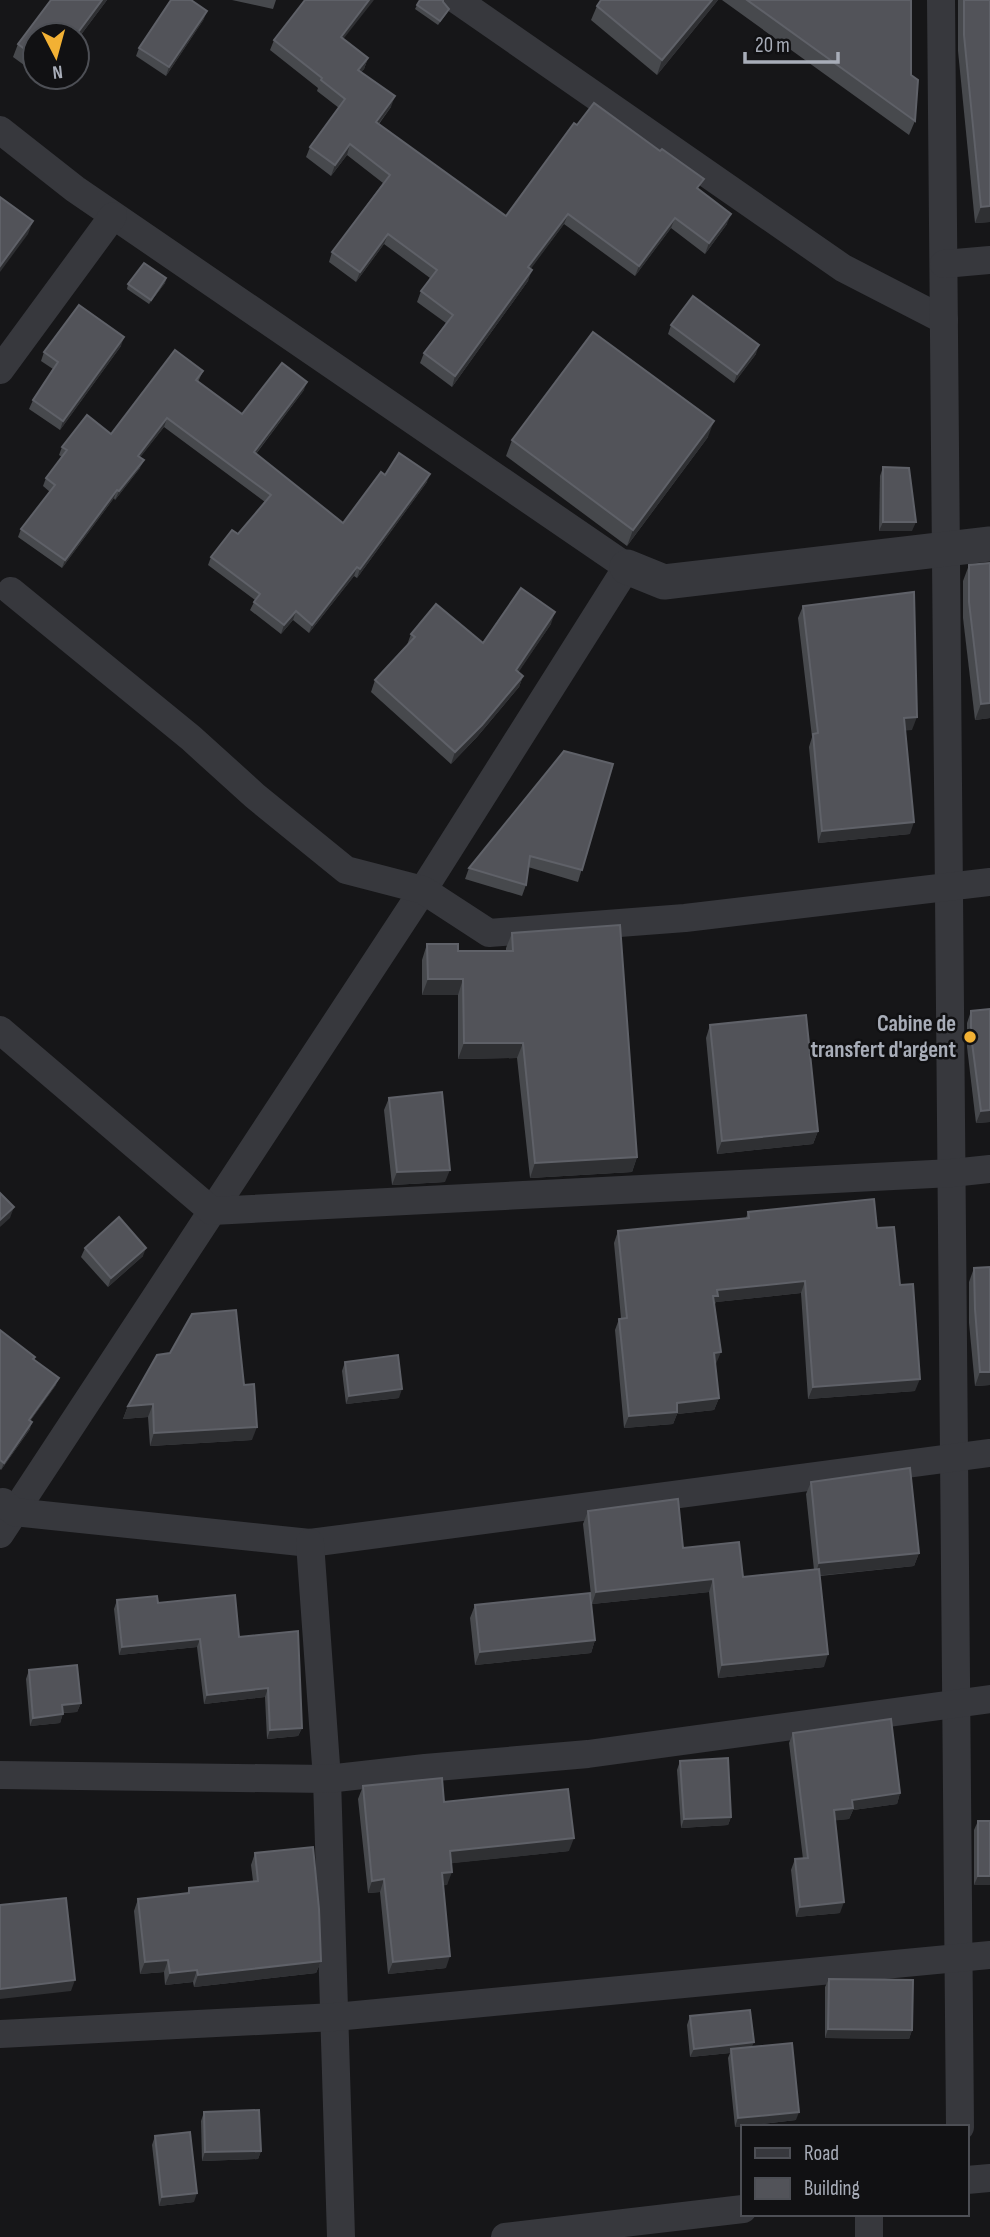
<svg xmlns="http://www.w3.org/2000/svg" width="990" height="2237" font-family="'Sofia Sans Condensed',sans-serif">
<style>
.lines{fill:none;stroke-linecap:round;stroke-linejoin:round}
.minor{stroke:#37383d;stroke-width:28}
.tertiary{stroke:#37383d;stroke-width:35}
.wall{fill:#47494d}
.shaded-wall{fill:#2f3033}
.building{fill:#525359;stroke:#5f6168;stroke-width:2}
.poi-dot{fill:#f2b134;stroke:#111113;stroke-width:2.5}
.labels{text-anchor:middle;dominant-baseline:central;stroke-width:5;stroke-linejoin:round;paint-order:stroke}
.poi-label{font-size:23px;font-weight:bold;fill:#a8adb8;stroke:#111113;text-anchor:end}
</style>
<rect width="100%" height="100%" fill="#161618"/>
<g class="lines">
<g class="minor">
<path d="M457,0L843,268L944,320"/>
<path d="M941,0L960,2127"/>
<path d="M0,130L75,189L627,567L423,890L0,1534"/>
<path d="M944,264L990,260"/>
<path d="M0,370L113,216"/>
<path d="M11,591L191,738L255,796L346,870L423,890L489,933L685,918L990,882"/>
<path d="M0,1030L212,1211L952,1173L990,1169"/>
<path d="M3,1502L14,1512L310,1543L990,1453"/>
<path d="M310,1543L327,1779L341,2237"/>
<path d="M0,1775L327,1779L425,1768L588,1754L990,1699"/>
<path d="M0,2034L335,2017L990,1955"/>
<path d="M967,2180L990,2178"/>
<path d="M505,2237L743,2209"/>
<path d="M869,2237V2214"/>
</g>
<path class="tertiary" d="M627,567L664,582L990,544"/>
</g>
<g class="wall">
<path d="M51,0H107L77,40V35H35V73L13,57L18,44Z"/>
<path d="M232,0H276L273,9Z"/>
<path d="M718,0L657,75L591,20L597,6Z"/>
<path d="M722,0H911V75L915,121L909,135Z"/>
<path d="M958,0H990V222L975,223L958,51Z"/>
<path d="M417,5L447,13L438,25L415,9Z"/>
<path d="M204,19L166,76L136,56L139,48Z"/>
<path d="M343,39L368,58L364,69L361,72L391,107L379,124L506,216L700,190L727,224L705,254L671,228L635,276L564,224L530,269L528,281L452,387L420,363L424,353L446,323L417,302L421,291L430,278L384,244L356,282L329,262L332,252L383,183L347,155L331,176L306,157L310,147L339,108L317,91L318,88L270,50L274,40Z"/>
<path d="M40,77H50L46,81Z"/>
<path d="M166,278L165,283L149,304L127,289L128,284Z"/>
<path d="M671,325L756,354L734,383L668,334Z"/>
<path d="M121,346L60,430L29,409L33,400L53,369L41,361L44,352Z"/>
<path d="M203,371L198,382L242,414L304,390L256,454L343,523L385,475L427,482L357,578L354,576L309,633L293,620L281,634L250,610L255,600L208,565L211,557L238,534L265,502L164,427L140,457V468L115,500L114,498L62,568L18,537L21,529L50,492L43,486L46,478L62,457L59,455L62,447L111,434Z"/>
<path d="M708,437L627,546L506,456L512,440Z"/>
<path d="M883,467L912,531H879L880,476Z"/>
<path d="M969,565L990,718L975,720L963,618V581Z"/>
<path d="M803,606L912,730H905L910,834L818,843L809,747L812,737L798,618Z"/>
<path d="M551,624L518,672L523,676L519,687L477,737L451,764L371,692L375,680L407,645L411,634L483,643Z"/>
<path d="M613,764L578,882L528,867L526,885L522,896L465,879L469,868Z"/>
<path d="M512,933L637,1157L632,1172L530,1178L517,1058L458,1059V995H422V960L427,944L458,951H506V948Z"/>
<path d="M971,1011L990,1122L976,1123L967,1047V1023Z"/>
<path d="M710,1025L818,1131L813,1144L717,1154L706,1038Z"/>
<path d="M389,1098L445,1182L392,1185L384,1110Z"/>
<path d="M748,1212L877,1228L900,1285L915,1391L808,1399L801,1293L716,1302L714,1306L716,1364H715L719,1398L714,1410L677,1414L673,1424L624,1428L615,1330L619,1319L621,1318L614,1243L618,1231L746,1218Z"/>
<path d="M85,1248L143,1256L108,1287L81,1257Z"/>
<path d="M974,1268L990,1385L975,1386L969,1323V1282Z"/>
<path d="M0,1330L35,1357L34,1360L56,1385L30,1421V1429L1,1470L0,1469Z"/>
<path d="M345,1362L399,1398L346,1404L342,1371Z"/>
<path d="M244,1385L252,1440L150,1446L148,1417L123,1419L128,1406Z"/>
<path d="M811,1482L919,1553L914,1566L820,1576L824,1667L718,1678L709,1592L592,1604L583,1524L588,1511L683,1548L743,1577L814,1570L806,1494Z"/>
<path d="M117,1600L158,1603L239,1637L302,1728L298,1736L267,1739L265,1697L204,1704L197,1647L119,1655L114,1609Z"/>
<path d="M475,1605L595,1640L591,1653L475,1665L470,1618Z"/>
<path d="M29,1670L81,1703L77,1712L63,1713L60,1723L30,1726L26,1679Z"/>
<path d="M793,1733L900,1793L897,1804L853,1810L849,1819L835,1820L840,1913L796,1917L791,1870L795,1859H803L789,1743Z"/>
<path d="M680,1761L731,1817L728,1825L681,1828L677,1770Z"/>
<path d="M363,1786L444,1802L569,1851L451,1863L447,1885H443L446,1968L388,1974L380,1892L368,1893L358,1799Z"/>
<path d="M978,1821H990V1885H974V1830Z"/>
<path d="M255,1853L321,1961L316,1973L194,1987L193,1982L165,1985L164,1972L140,1974L134,1911L138,1899L187,1894L189,1888L253,1881L251,1865Z"/>
<path d="M829,1979L912,2030L909,2039L825,2038V1987Z"/>
<path d="M690,2016L752,2047L796,2120L735,2127L728,2058L730,2053L690,2057L687,2025Z"/>
<path d="M204,2112L261,2151L258,2159L202,2161L201,2121Z"/>
<path d="M155,2136L194,2202L159,2206L152,2145Z"/>
</g>
<g class="shaded-wall">
<path d="M102,0H107L77,40L76,35Z"/>
<path d="M369,0H374L337,47L341,37Z"/>
<path d="M712,0H718L657,75L662,60Z"/>
<path d="M207,11L204,19L166,76L169,67Z"/>
<path d="M368,58L364,69L355,80L358,70Z"/>
<path d="M395,96L391,107L372,132L376,122Z"/>
<path d="M350,144L347,155L331,176L335,165Z"/>
<path d="M990,206V222L975,223L981,207Z"/>
<path d="M568,214L564,224L524,278L528,267Z"/>
<path d="M731,214L727,224L705,254L709,243Z"/>
<path d="M675,218L671,228L635,276L639,266Z"/>
<path d="M33,221L28,234L0,272V266Z"/>
<path d="M388,234L384,244L356,282L360,272Z"/>
<path d="M532,270L528,281L452,387L455,376Z"/>
<path d="M166,278L165,283L149,304L151,300Z"/>
<path d="M124,337L121,346L60,430L63,421Z"/>
<path d="M759,345L756,354L734,383L737,374Z"/>
<path d="M307,382L304,390L251,460L254,452Z"/>
<path d="M167,418L164,427L135,464L138,456Z"/>
<path d="M714,421L708,437L627,546L633,530Z"/>
<path d="M144,460L140,468L115,500L119,491Z"/>
<path d="M430,474L427,482L357,578L360,569Z"/>
<path d="M117,490L114,498L62,568L65,560Z"/>
<path d="M883,522H916L912,531H879Z"/>
<path d="M357,567L354,576L309,633L312,625Z"/>
<path d="M296,611L293,620L281,634L284,625Z"/>
<path d="M555,612L551,624L512,682L516,670Z"/>
<path d="M523,676L519,687L477,737L451,764L455,752Z"/>
<path d="M990,703V718L975,720L981,704Z"/>
<path d="M917,717L912,730L900,731L904,718Z"/>
<path d="M914,822L910,834L818,843L822,831Z"/>
<path d="M428,979H463L458,995H422Z"/>
<path d="M464,1043H523L517,1058L458,1059Z"/>
<path d="M990,1110V1122L976,1123L981,1111Z"/>
<path d="M818,1131L813,1144L717,1154L722,1141Z"/>
<path d="M637,1157L632,1172L530,1178L535,1163Z"/>
<path d="M450,1170L445,1182L392,1185L397,1172Z"/>
<path d="M14,1207L10,1218L0,1227V1220Z"/>
<path d="M146,1248L143,1256L108,1287L111,1278Z"/>
<path d="M805,1281L801,1293L716,1302L713,1308V1296L717,1290Z"/>
<path d="M721,1352L716,1364L710,1365L714,1353Z"/>
<path d="M980,1372H990V1385L975,1386Z"/>
<path d="M59,1378L56,1385L26,1427L29,1420Z"/>
<path d="M920,1379L915,1391L808,1399L813,1387Z"/>
<path d="M402,1389L399,1398L346,1404L349,1396Z"/>
<path d="M719,1398L714,1410L677,1414L673,1424L624,1428L629,1416L677,1403Z"/>
<path d="M153,1404L148,1417L123,1419L128,1406Z"/>
<path d="M32,1422L30,1429L1,1470L4,1463Z"/>
<path d="M257,1427L252,1440L150,1446L154,1433Z"/>
<path d="M919,1553L914,1566L815,1576L819,1563Z"/>
<path d="M713,1579L709,1592L592,1604L596,1592Z"/>
<path d="M200,1639L197,1647L119,1655L122,1647Z"/>
<path d="M595,1640L591,1653L475,1665L480,1652Z"/>
<path d="M828,1654L824,1667L718,1678L722,1665Z"/>
<path d="M268,1688L265,1697L204,1704L207,1695Z"/>
<path d="M81,1703L77,1712L59,1713L62,1705Z"/>
<path d="M63,1714L60,1723L30,1726L33,1718Z"/>
<path d="M302,1728L298,1736L267,1739L270,1730Z"/>
<path d="M900,1793L897,1804L853,1810L849,1819L831,1821L834,1810L852,1800Z"/>
<path d="M731,1817L728,1825L681,1828L684,1819Z"/>
<path d="M574,1838L569,1851L445,1864L450,1851Z"/>
<path d="M452,1872L447,1885L437,1886L442,1873Z"/>
<path d="M978,1876H990V1885H974Z"/>
<path d="M384,1879L380,1892L368,1893L372,1881Z"/>
<path d="M844,1902L840,1913L796,1917L800,1907Z"/>
<path d="M450,1956L446,1968L388,1974L393,1962Z"/>
<path d="M168,1960L164,1972L140,1974L145,1962Z"/>
<path d="M321,1961L316,1973L194,1987L198,1975Z"/>
<path d="M197,1970L193,1982L165,1985L170,1973Z"/>
<path d="M75,1980L71,1991L0,1999V1989Z"/>
<path d="M828,2029L912,2030L909,2039L825,2038Z"/>
<path d="M754,2042L750,2051L731,2049L730,2053L690,2057L694,2049Z"/>
<path d="M799,2112L796,2120L735,2127L738,2118Z"/>
<path d="M261,2151L258,2159L202,2161L205,2152Z"/>
<path d="M197,2193L194,2202L159,2206L162,2197Z"/>
</g>
<g class="building">
<path d="M51,0H102L76,35H35V57L18,44Z"/>
<path d="M171,0H191L207,11L169,67L139,48Z"/>
<path d="M305,0H369L341,37L368,58L358,70L395,96L376,122L506,216L574,123L577,125L594,103L660,151L662,149L704,179L697,188L731,214L709,243L675,218L639,266L568,214L528,267L532,270L455,376L424,353L453,315L421,291L437,270L388,234L360,272L332,252L390,175L350,144L335,165L310,147L345,99L321,80L322,78L274,40Z"/>
<path d="M420,0H443V2L449,9L440,21L417,5Z"/>
<path d="M601,0H712L662,60L597,6Z"/>
<path d="M747,0H911V75L918,80L915,121Z"/>
<path d="M964,0H990V206L981,207L964,35Z"/>
<path d="M0,197L33,221L0,266Z"/>
<path d="M144,263L166,278L151,300L128,284Z"/>
<path d="M693,296L759,345L737,374L671,325Z"/>
<path d="M79,305L124,337L63,421L33,400L58,362L44,352Z"/>
<path d="M593,332L714,421L633,530L512,440Z"/>
<path d="M175,350L203,371L196,380L242,414L282,363L307,382L254,452L343,523L381,472L385,475L399,453L430,474L360,569L357,567L312,625L296,611L284,625L254,602L260,594L211,557L232,530L238,534L271,495L167,418L138,456L144,460L119,491L117,490L65,560L21,529L55,485L46,478L67,450L62,447L87,415L111,434Z"/>
<path d="M883,467L909,468L916,522H883Z"/>
<path d="M990,563V703L981,704L969,602V565Z"/>
<path d="M521,588L555,612L516,670L523,676L482,725L455,752L375,680L415,637L411,634L436,604L483,643Z"/>
<path d="M914,592L917,717L904,718L914,822L822,831L813,734L818,733L803,606Z"/>
<path d="M564,751L613,764L582,870L530,856L526,885L469,868Z"/>
<path d="M620,925L637,1157L535,1163L523,1043H464L463,979H428L427,944H458V951H513L512,933Z"/>
<path d="M990,1009V1110L981,1111L971,1035V1011Z"/>
<path d="M806,1015L818,1131L722,1141L710,1025Z"/>
<path d="M442,1092L450,1170L397,1172L389,1098Z"/>
<path d="M0,1193L14,1207L0,1220Z"/>
<path d="M874,1199L877,1228L894,1227L900,1285L913,1284L920,1379L813,1387L805,1281L717,1290L718,1296H713L721,1352L714,1353L719,1398L677,1403V1412L629,1416L619,1319L627,1318L618,1231L749,1218L748,1212Z"/>
<path d="M119,1217L146,1248L111,1278L85,1248Z"/>
<path d="M990,1267V1372H980L975,1309L974,1268Z"/>
<path d="M236,1310L244,1385L254,1384L257,1427L154,1433L153,1404L128,1406L157,1355L170,1353L192,1314Z"/>
<path d="M0,1330L35,1357L33,1359L59,1378L29,1420L32,1422L4,1463L0,1460Z"/>
<path d="M398,1355L402,1389L349,1396L345,1362Z"/>
<path d="M910,1468L919,1553L819,1563L811,1482Z"/>
<path d="M678,1499L683,1548L739,1542L743,1577L819,1569L828,1654L722,1665L713,1579L596,1592L588,1511Z"/>
<path d="M590,1593L595,1640L480,1652L475,1605Z"/>
<path d="M235,1595L239,1637L298,1631L302,1728L270,1730L268,1688L207,1695L200,1639L122,1647L117,1600L157,1596L158,1603Z"/>
<path d="M77,1665L81,1703L62,1705L63,1714L33,1718L29,1670Z"/>
<path d="M891,1719L900,1793L852,1800L853,1808L834,1810L844,1902L800,1907L795,1859L808,1858L793,1733Z"/>
<path d="M728,1758L731,1817L684,1819L680,1761Z"/>
<path d="M442,1778L444,1802L568,1789L574,1838L450,1851L452,1872L442,1873L450,1956L393,1962L384,1879L372,1881L363,1786Z"/>
<rect x="978" y="1821" width="12" height="55"/>
<path d="M313,1847L319,1909L321,1961L198,1975L197,1970L170,1973L168,1960L145,1962L138,1899L189,1893V1888L258,1881L255,1853Z"/>
<path d="M66,1898L75,1980L0,1989V1905Z"/>
<path d="M829,1979L913,1980L912,2030L828,2029Z"/>
<path d="M750,2010L754,2042L694,2049L690,2016Z"/>
<path d="M792,2043L799,2112L738,2118L731,2049Z"/>
<path d="M259,2110L261,2151L205,2152L204,2112Z"/>
<path d="M190,2132L197,2193L162,2197L155,2136Z"/>
</g>
<circle class="poi-dot" cx="970" cy="1037" r="7"/>
<g class="labels">
<g class="poi-label">
<text x="956" y="1024">Cabine de<tspan x="956" dy="26">transfert d'argent</tspan></text>
</g>
</g>
<rect x="741" y="2125" width="228" height="91" fill="#111113" stroke="#4d4f55" stroke-width="2"/>
<rect x="755" y="2148" width="35" height="10" fill="#37383d" stroke="#4d4f55" stroke-width="2"/>
<text x="804" y="2160" font-size="21" fill="#a8adb8">Road</text>
<rect x="755" y="2178" width="35" height="21" fill="#525359" stroke="#4d4f55" stroke-width="2"/>
<text x="804" y="2195" font-size="21" fill="#a8adb8">Building</text>
<g transform="translate(56 56) rotate(174)"><circle r="33" fill="#111113" stroke="#4d4f55" stroke-width="2"/>
<path d="M0-5L12 26L0 18L-12 26Z" fill="#f2b134"/>
<text y="-10" font-size="19" font-weight="bold" text-anchor="middle" fill="#a8adb8">N</text>
</g>
<path d="M745 52v10h93v-10" fill="none" stroke="#a8adb8" stroke-width="3.5"/>
<text x="755" y="52" font-size="21" fill="#a8adb8" stroke="#111113" stroke-width="5" paint-order="stroke">20 m</text>
</svg>
